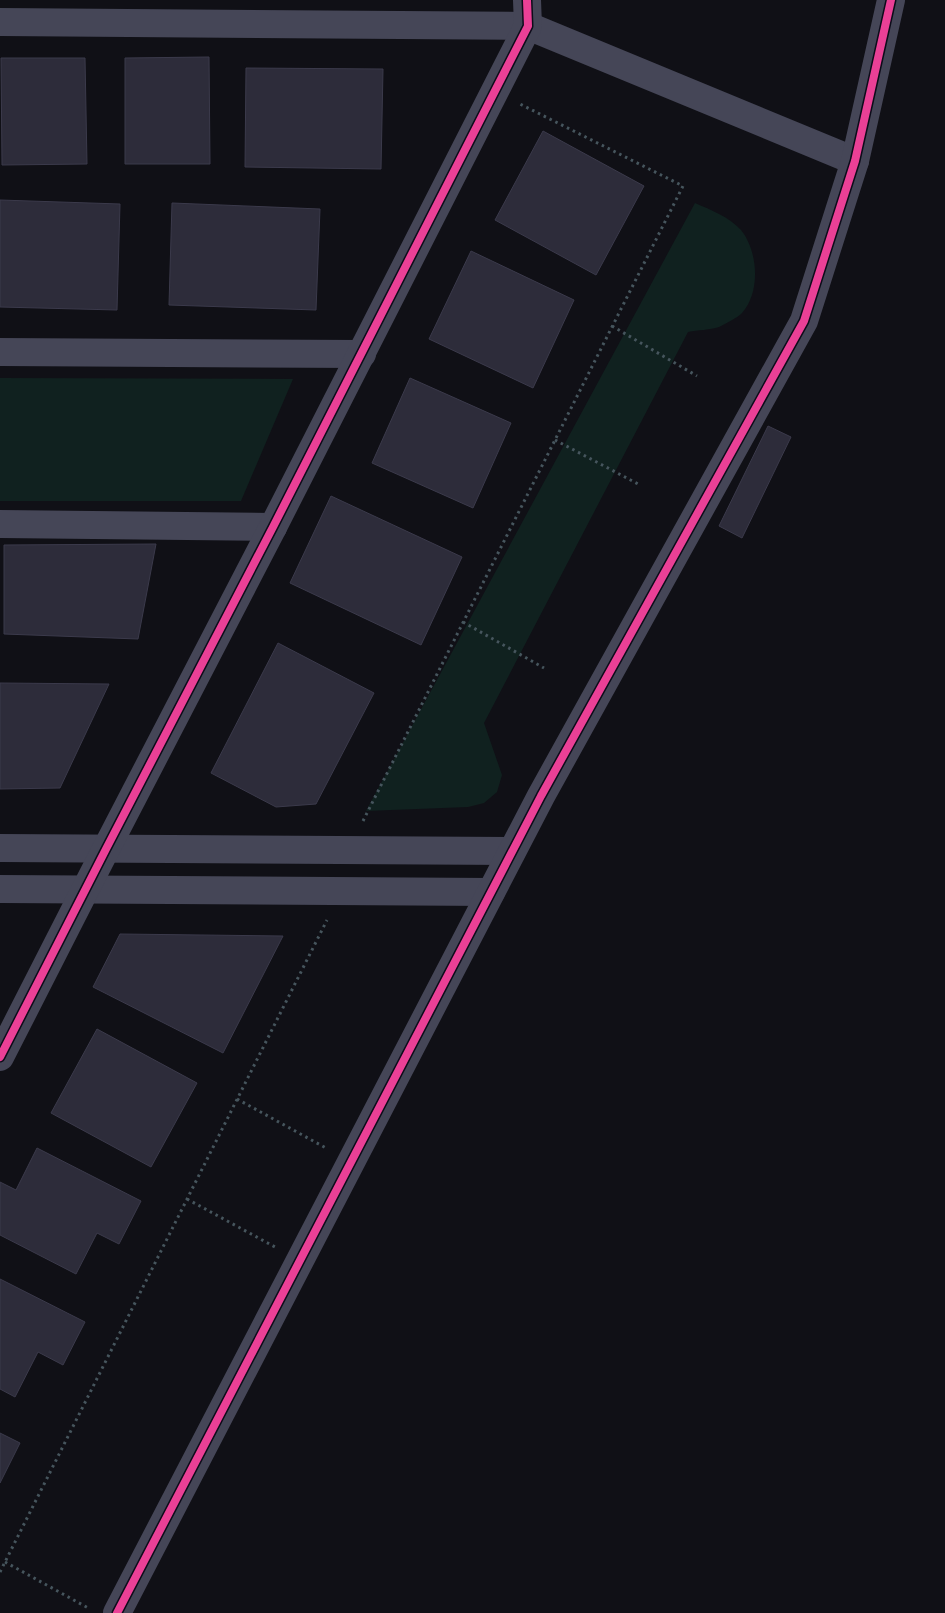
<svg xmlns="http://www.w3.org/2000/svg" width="945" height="1613" font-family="'Asap Condensed',sans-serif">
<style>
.green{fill:#10211f}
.building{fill:#2d2c3a;stroke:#3b3a4b}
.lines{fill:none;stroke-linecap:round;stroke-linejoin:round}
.path{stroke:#46555d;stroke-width:3;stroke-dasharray:2.5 4;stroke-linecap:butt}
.minor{stroke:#454657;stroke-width:28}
.cycleway-casing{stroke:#0d0c1a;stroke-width:11}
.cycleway{stroke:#ea4096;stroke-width:8}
</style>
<rect width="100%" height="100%" fill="#101016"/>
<g class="green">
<path d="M695,203C711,210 729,217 741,230C758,251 761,292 742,313C737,318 725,324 719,327C710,330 698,330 688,332L484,723L502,775L497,792L484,803L468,807L366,811Z"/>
<path d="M0,378L293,379L241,501H0Z"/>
</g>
<g class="building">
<path d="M209,57L210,164H125V58Z"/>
<path d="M1,58H85L87,164L2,165Z"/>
<path d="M246,68L383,69L381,169L245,167Z"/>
<path d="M543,131L644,186L596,275L495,220Z"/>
<path d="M0,200L120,204L117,310L0,307Z"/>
<path d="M172,203L320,209L316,310L169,305Z"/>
<path d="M471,251L574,300L533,388L429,339Z"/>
<path d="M410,378L511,423L473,508L372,463Z"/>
<path d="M768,426L791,437L742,538L719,526Z"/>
<path d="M331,496L462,557L421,645L290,583Z"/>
<path d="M156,544L138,639L4,634V545Z"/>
<path d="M278,643L374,693L316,804L276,807L211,773Z"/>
<path d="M0,683L109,684L60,788L0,789Z"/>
<path d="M120,934L283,936L223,1053L93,987Z"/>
<path d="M97,1029L197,1083L151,1167L51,1113Z"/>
<path d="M37,1148L141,1201L119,1244L97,1233L76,1274L0,1235V1182L16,1190Z"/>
<path d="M0,1279L85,1322L63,1365L38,1352L15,1397L0,1389Z"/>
<path d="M0,1433L20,1443L0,1483Z"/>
</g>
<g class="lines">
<g class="path">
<path d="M612,326L697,376"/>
<path d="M555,440L640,485"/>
<path d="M463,622L544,668"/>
<path d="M363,821L683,186L520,104"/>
<path d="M237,1099L326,1148"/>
<path d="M187,1199L275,1247"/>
<path d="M5,1562L90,1609"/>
<path d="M0,1572L327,920"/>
</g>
<g class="minor">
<path d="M0,22L528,26L855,161"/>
<path d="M0,352L362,354"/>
<path d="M0,524L273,527"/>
<path d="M0,848L512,851"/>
<path d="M0,889L491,892"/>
<path d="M0,1057L106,849L273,527L528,26L527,0"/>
<path d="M117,1613L541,796L804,321L855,161L891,0"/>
</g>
<g class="cycleway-casing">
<g id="cycleway">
<path d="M0,1057L106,849L273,527L528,26L527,0"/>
<path d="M117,1613L541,796L804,321L855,161L891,0"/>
</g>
</g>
<use href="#cycleway" class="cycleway"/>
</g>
</svg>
